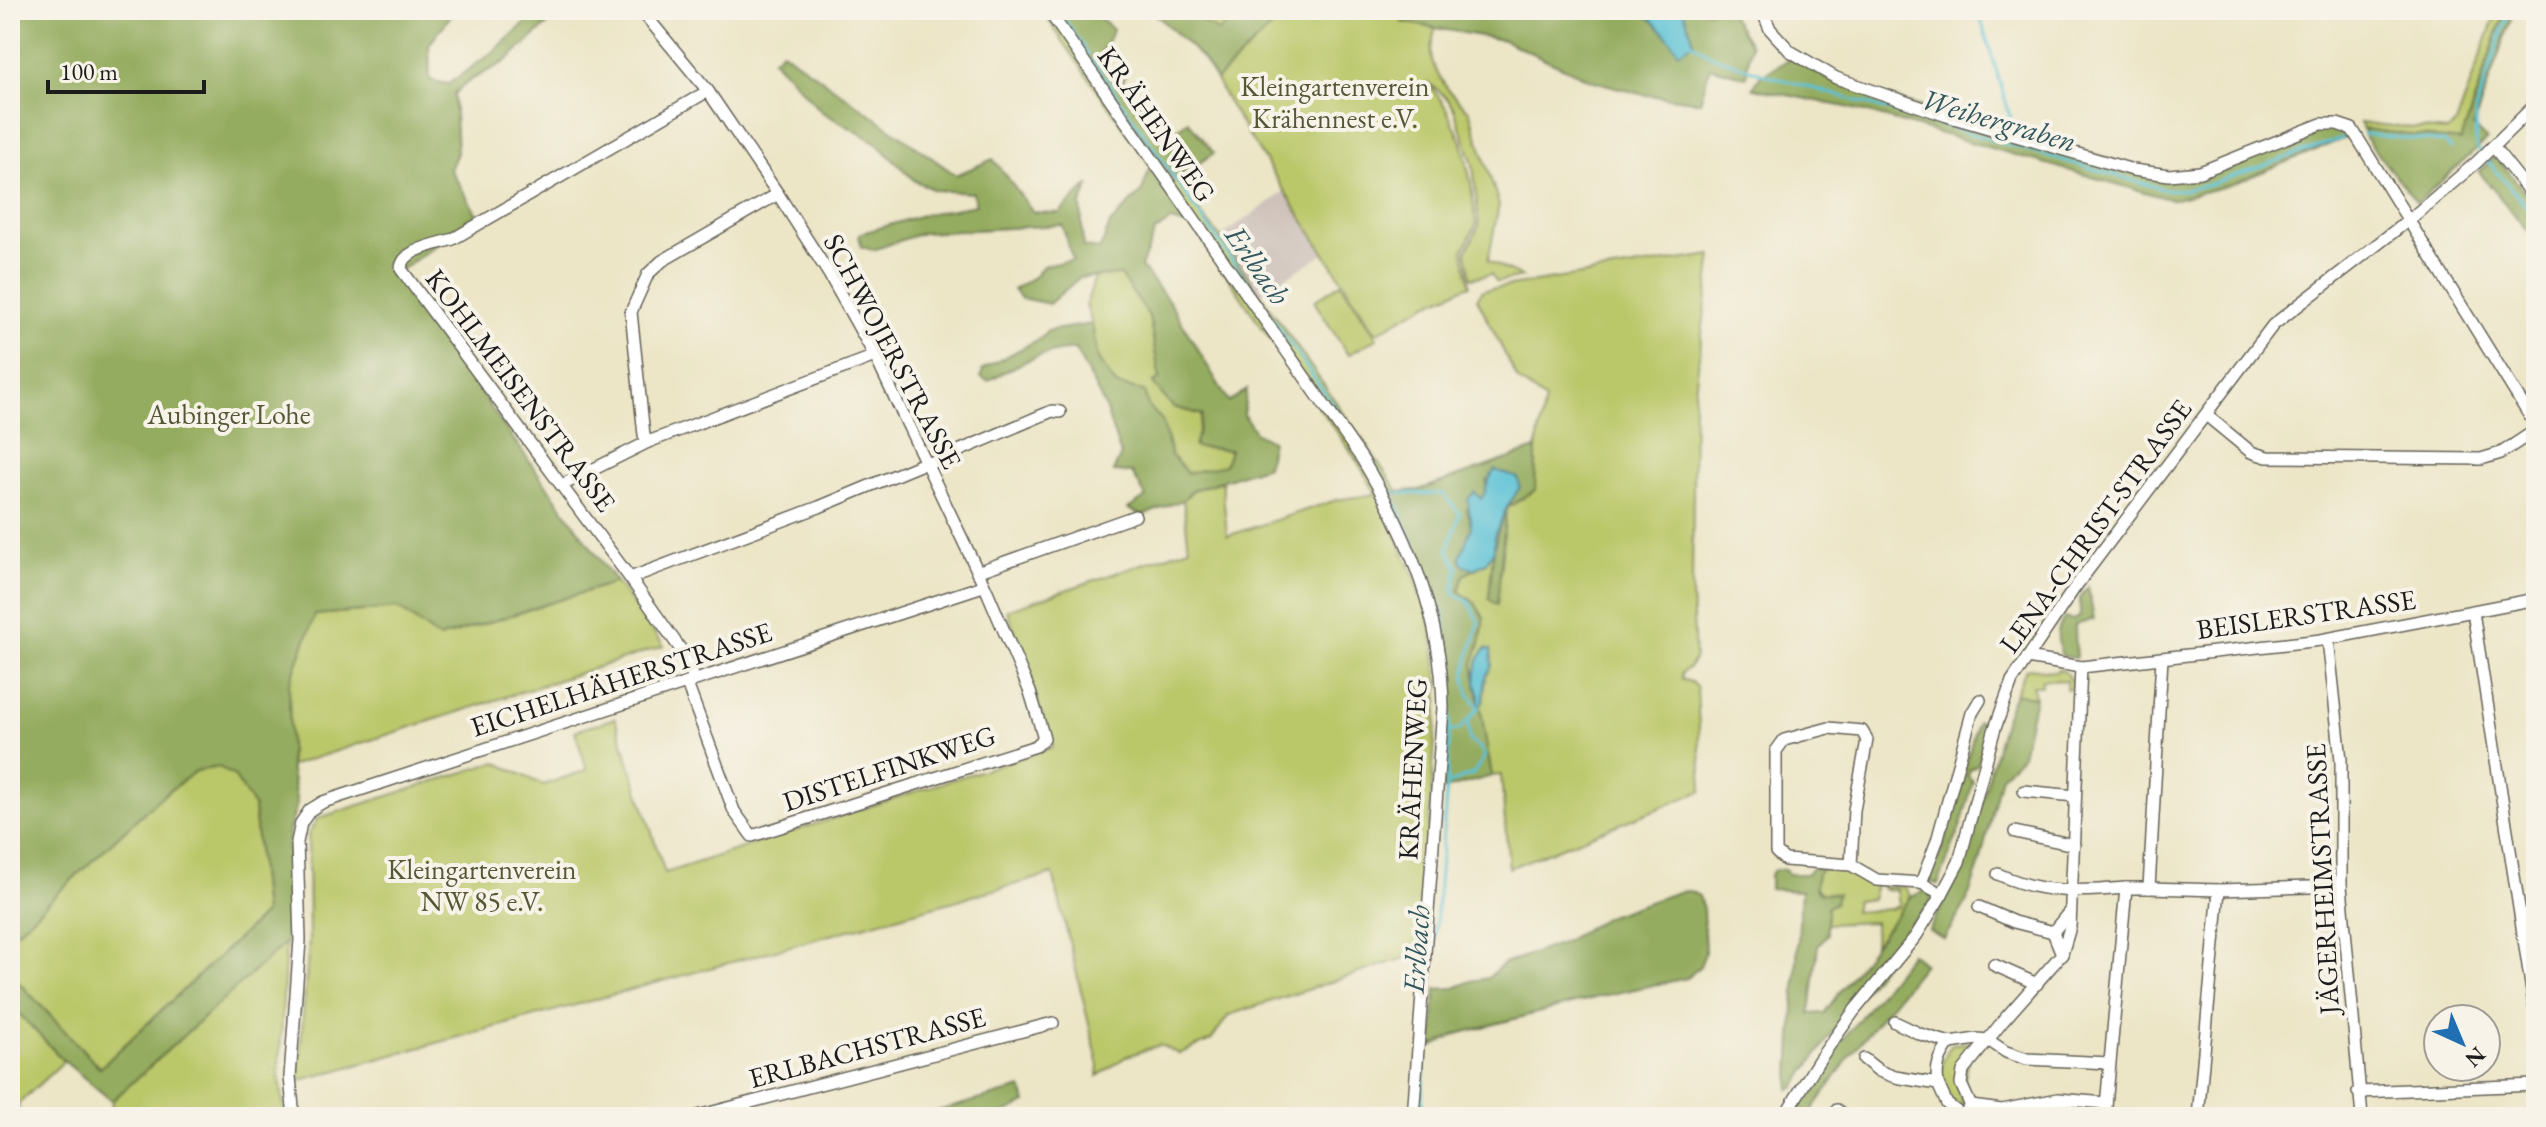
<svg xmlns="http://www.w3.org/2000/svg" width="2546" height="1127" font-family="'EB Garamond',serif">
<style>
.industrial{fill:#cec1ba}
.green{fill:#bbc86a;stroke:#6c7243;stroke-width:2}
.forest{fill:#94ac5e;stroke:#58643d;stroke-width:2}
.water{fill:#58c1d5;stroke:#3a6e78;stroke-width:2}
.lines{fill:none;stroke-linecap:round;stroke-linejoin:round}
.stream{stroke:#58c1d5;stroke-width:3}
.minor-casing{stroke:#656258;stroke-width:14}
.minor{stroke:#fff;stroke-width:11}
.labels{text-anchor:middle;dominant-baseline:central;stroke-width:8;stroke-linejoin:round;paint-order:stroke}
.park-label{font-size:28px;fill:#545837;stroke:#f7f3e8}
.street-label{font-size:28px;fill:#1c1c1c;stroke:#f7f3e8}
.water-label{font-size:30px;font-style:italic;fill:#31565d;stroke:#f7f3e8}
</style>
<rect width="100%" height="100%" fill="#f7f3e8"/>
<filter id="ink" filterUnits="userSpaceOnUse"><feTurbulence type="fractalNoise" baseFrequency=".0125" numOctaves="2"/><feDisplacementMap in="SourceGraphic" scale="16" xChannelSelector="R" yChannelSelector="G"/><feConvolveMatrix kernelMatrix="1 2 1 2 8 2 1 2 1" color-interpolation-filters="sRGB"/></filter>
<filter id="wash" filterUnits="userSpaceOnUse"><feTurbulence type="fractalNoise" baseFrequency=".006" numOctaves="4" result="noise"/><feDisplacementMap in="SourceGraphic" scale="32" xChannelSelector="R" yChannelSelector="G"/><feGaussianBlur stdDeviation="1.8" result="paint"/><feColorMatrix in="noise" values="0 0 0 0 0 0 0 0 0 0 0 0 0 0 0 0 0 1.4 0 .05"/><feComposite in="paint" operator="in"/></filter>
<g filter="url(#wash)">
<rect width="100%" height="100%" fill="#ece5c6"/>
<path class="industrial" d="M1284,192L1324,254L1260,294L1220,237Z"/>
<g class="green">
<path d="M1041,10H1052L1142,139L1220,237L1398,491L1377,494L1417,582L1429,614L1439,682L1420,953L1229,1015L1211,1040L1179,1054L1160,1045L1127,1056L1098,1076L1099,1066L1053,874L298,1081L309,941L308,835L318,818L496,762L543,785L587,770L575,731L615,718L665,873L1053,747L1007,610L1189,548L1183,500L1192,490L1222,481L1227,536L1336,500L1376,494C1350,443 1312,401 1280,354C1202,238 1121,124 1041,10Z"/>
<path d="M1186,10H1239L1219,32Z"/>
<path d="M1289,10H1396L1402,22L1435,28C1434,36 1430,47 1431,55C1433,74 1455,100 1469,110L1499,205L1488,261L1522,277L1497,282L1491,274L1471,278L1466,252L1479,226L1473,165L1454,109L1447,98L1428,82L1445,106L1462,142L1471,183L1476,225L1463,251L1470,285L1427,304L1376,333L1228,103L1216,80Z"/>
<path d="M2497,10H2505L2461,141L2363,129L2360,123L2447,131L2456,124Z"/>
<path d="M1712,255L1694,398L1692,593L1695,657L1690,667L1681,673L1682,679L1691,682L1697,688L1702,791L1509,868L1501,775L1492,776L1479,707L1483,702L1486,676L1492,666L1491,650L1479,661V671L1475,678L1473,664L1481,640L1459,592L1464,575L1486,563L1494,549L1489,599L1497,604L1506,509L1535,490L1536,449L1545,400L1518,380L1477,298L1483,290Z"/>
<path d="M1120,274L1149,316L1160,379L1153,383L1173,407L1202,415L1230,450L1225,465L1187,474L1171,455L1162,420L1148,406L1144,391L1116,385L1097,359L1092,324L1086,305L1095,277Z"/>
<path d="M1341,283L1377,338L1348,355L1314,301Z"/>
<path d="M616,582L664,646L290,766L289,685L315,615L398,608L439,638Z"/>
<path d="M2030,668L2056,672L2058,669C2068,671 2071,680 2074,689H2066V681L2042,679L2041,686H2033L2035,698L2015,693L2026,669Z"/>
<path d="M219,767L234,776L254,806L264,914L100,1068L10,973V938L157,800L196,771Z"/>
<path d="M1834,868L1846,869L1852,875L1876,885L1872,899L1856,901L1854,912L1891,909L1899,906L1897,890L1883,889L1881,886L1905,887L1910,897L1874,945L1875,922L1827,924V907L1837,894L1821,893L1814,885L1817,874L1822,869Z"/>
<path d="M286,942L279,1074L285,1117H111L112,1101Z"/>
<path d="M10,1004L64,1061L17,1105L22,1117H10Z"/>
<path d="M1985,1042L1970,1057L1960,1096L1964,1107L1957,1109C1936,1092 1937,1065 1952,1044Z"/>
</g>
<g class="forest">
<path d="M10,10H455L429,45L430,80L448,84L493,52L540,10H564L505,62L469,81L454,94L457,153L450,169L478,216L395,274L616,582L439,638L398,608L315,615L289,685L290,766L297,804L289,831L286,942L112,1101L64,1061L10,1004V973L100,1068L264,914L254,806L234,776L219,767L196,771L157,800L10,938Z"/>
<path d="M1052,10C1085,10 1090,5 1113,30L1101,53L1110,70L1125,75L1123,82L1166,137L1188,121L1214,153L1174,180Z"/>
<path d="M1151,10H1186L1219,32L1239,10H1289L1216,80L1202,58Z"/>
<path d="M1396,10H1642L1664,32L1694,41L1683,10H1728L1751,45L1746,77L1710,67L1700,102L1640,94L1591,80L1503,40L1402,22Z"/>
<path d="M2505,10H2514L2473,127L2487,140L2417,203L2365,138L2363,129L2461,141Z"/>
<path d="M782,51L956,175L993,159L1033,212L1059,213L1090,184L1081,204L1083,247L1100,249L1110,224L1142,191L1151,165L1195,227L1170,221L1155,232L1141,267L1169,301L1229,402L1247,389L1243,414L1256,433L1272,441L1267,466L1193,490L1183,500L1142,516L1128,509L1146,497L1132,473L1113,472L1121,455L1104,405L1075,349C1041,351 1016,365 988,381L981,377L983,369L1041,338L1047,331L1092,324L1098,359L1116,385L1144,391L1148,406L1162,420L1171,455L1187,473L1225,465L1230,450L1194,447L1202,415L1173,407L1153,384L1160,379L1149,316L1120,275L1079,278L1049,304L1021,298L1013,290L1035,276L1043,266L1073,260L1062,225L922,233L873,250L861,247L859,234L926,214L976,205L973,193L934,190L915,181L875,142L822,112L773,59Z"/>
<path d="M1792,58L1831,81L2179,179L2318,128L2347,129L2350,136L2230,185L2172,200L1851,108L1753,88L1760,76Z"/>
<path d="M2495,155L2536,206V241L2479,172Z"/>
<path d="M1536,449L1535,490L1506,509L1497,605L1489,599C1493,550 1492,530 1520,487L1487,480L1485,495L1467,509L1471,528L1461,559L1463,565L1474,569L1464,575L1459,591L1475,603L1484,618L1481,640L1473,664L1492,776L1442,790L1448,690L1440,617L1389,492L1419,490Z"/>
<path d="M2088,587L2094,619L2075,625L2076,658L2062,656C2057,641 2055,632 2064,618L2074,620L2080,616V597Z"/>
<path d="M2015,693L2035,698L2022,755L2001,776L1980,863L1966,903L1944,939L1929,930L1964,864L2004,721Z"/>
<path d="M1990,719L1978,764L1970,769L1968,776L1973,781L1963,819L1938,885L1929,881L1946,838L1977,722Z"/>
<path d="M1812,868L1822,869L1817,874L1815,889L1821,893L1837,894L1835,903L1827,907V934L1818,946L1810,1014L1824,1013L1910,897L1925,891L1930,894L1932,900L1837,1026L1794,1088L1789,1089L1801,891L1770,889V875L1775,869H1785L1788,874H1806Z"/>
<path d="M1689,891L1699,896L1703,909L1705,953L1700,966L1687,978L1602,996L1457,1034L1432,1047L1436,989L1455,988L1471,981L1488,978L1503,964L1562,943L1606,917L1678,892Z"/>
<path d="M1911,953L1924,964L1852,1053L1810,1114L1798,1108L1842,1041Z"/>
<path d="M1022,1088L1026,1103L997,1117H935L934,1112Z"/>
</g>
<g class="water">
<path d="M1642,10H1683L1694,42L1679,52L1664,32Z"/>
<path d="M1495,470L1518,478L1520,487L1506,509L1494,537V549L1486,563L1474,569L1463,565L1460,558L1471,528L1468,499L1475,492L1481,499C1488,491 1485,482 1495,470Z"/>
<path d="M1486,648L1491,650L1492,666L1486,676L1483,702L1479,707V692C1472,681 1477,658 1486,648Z"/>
</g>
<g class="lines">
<g class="stream">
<path d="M1058,10L1088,54"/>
<path d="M1978,10L2012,122"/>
<path d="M2509,10L2475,112L2476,147L2536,218"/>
<path d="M1690,42L1712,56L1767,75L2163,189L2183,190L2208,185L2342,138"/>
<path d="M1092,60L1370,458L1392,493L1444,494L1460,514L1448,549L1458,568L1453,593L1469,602L1479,622C1475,643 1460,669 1468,691C1469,696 1476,703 1479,707L1468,721L1470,741L1480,748L1485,756L1473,774L1447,784L1422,1096L1424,1117"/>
<path d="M2363,134L2444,142L2451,149"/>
<path d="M1392,493L1443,613L1451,694L1447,782"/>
<path d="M1449,731L1459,730L1468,721"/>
</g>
</g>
</g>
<g filter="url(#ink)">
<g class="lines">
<g class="minor-casing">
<g id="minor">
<path d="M641,10L708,91L778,194L829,274L875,356L987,591L1030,692L1044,738L1036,746L752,836L734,811L687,684"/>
<path d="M1048,10L1362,459C1409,537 1442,617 1443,708L1413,1117"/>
<path d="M1762,10L1770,29L1790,51L1836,78L1947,116L2133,170L2169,175L2200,172L2321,124H2337L2352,129L2536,426"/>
<path d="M2493,146L2536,200"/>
<path d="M2206,415L2251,452L2267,457L2481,459L2501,453L2536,430"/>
<path d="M648,442L644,435L631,312L648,274L662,261L778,194"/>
<path d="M562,485L648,442L875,356"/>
<path d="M977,572L1135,516"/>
<path d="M630,578L819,507L922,464L933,462L1052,411L1060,412"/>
<path d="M2473,612L2536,1017"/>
<path d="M2328,639L2341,760V886L2362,1117"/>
<path d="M2027,658L2081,667L2321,640L2536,599"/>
<path d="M2162,658L2149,888L2219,890L2341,886"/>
<path d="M694,679L684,654L630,578L401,269C402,249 436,245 453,239L708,91"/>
<path d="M2024,791L2075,796"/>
<path d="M2015,832L2074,845"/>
<path d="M1851,865L1785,860L1776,852V751L1784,740L1829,728L1862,731L1867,740L1854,810L1851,865L1877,880L1921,883L1942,894"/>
<path d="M1998,874C2040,894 2081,892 2126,888"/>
<path d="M1921,883L1937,841L1972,713L1980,700"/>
<path d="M1979,907L2014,922L2053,932"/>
<path d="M2062,954L2053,932L2070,911"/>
<path d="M1994,965L2037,984"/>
<path d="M1895,1022L1920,1034L1950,1043L1977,1039L1988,1040L2006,1052L2027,1059L2109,1063"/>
<path d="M1864,1059L1879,1071L1895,1077L1938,1084L1947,1104L1964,1117"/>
<path d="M1938,1084C1935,1067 1940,1056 1950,1043"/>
<path d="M2358,1092L2536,1085"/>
<path d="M1971,1106L2002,1110L2058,1099L2106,1103"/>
<path d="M1837,1110L1846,1117"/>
<path d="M294,1117L290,1077L300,940L297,842L301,823L310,810L323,802L983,586"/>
<path d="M694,1117L1053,1023"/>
<path d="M1784,1117L1819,1060L1854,1011L1916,936L1942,894L1959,862L1994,731L2012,681L2073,590L2273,325L2410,219L2477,162L2536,104"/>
<path d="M1962,1117L1971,1106L1961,1084L1963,1071L2003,1021L2062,954L2070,927L2081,667"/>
<path d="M2105,1117L2126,888H2149"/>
<path d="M2198,1117L2219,890"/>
</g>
</g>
<use href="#minor" class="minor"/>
</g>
</g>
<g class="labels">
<g class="park-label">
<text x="1335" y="86">Kleingartenverein<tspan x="1335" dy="32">Krähennest e.V.</tspan></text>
<text x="229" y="414">Aubinger Lohe</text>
<text x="482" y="869">Kleingartenverein<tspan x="482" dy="32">NW 85 e.V.</tspan></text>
</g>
<g class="street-label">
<text transform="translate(1157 124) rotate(55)">KRÄHENWEG</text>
<text transform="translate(893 351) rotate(62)">SCHWOJERSTRASSE</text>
<text transform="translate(521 390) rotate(53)">KOHLMEISENSTRASSE</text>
<text transform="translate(2095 526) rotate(-54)">LENA-CHRIST-STRASSE</text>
<text transform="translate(2306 614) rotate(-8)">BEISLERSTRASSE</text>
<text transform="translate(621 679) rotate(-18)">EICHELHÄHERSTRASSE</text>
<text transform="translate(889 768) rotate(-18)">DISTELFINKWEG</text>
<text transform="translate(1412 769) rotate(-87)">KRÄHENWEG</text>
<text transform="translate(2322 879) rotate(-93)">JÄGERHEIMSTRASSE</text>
<text transform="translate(867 1047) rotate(-15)">ERLBACHSTRASSE</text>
</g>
<g class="water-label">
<text transform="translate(1999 120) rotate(16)">Weihergraben</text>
<text transform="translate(1258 265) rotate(55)">Erlbach</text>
<text transform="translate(1416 949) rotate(-86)">Erlbach</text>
</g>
</g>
<rect width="2546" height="1127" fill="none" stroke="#f7f3e8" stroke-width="40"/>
<g transform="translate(2462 1043) rotate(136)"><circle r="38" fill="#f7f3e8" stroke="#9f9d96" stroke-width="2"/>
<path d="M0-6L14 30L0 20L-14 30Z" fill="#1f6fb2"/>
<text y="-12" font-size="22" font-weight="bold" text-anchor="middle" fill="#1c1c1c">N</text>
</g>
<path d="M48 80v12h156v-12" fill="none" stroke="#1c1c1c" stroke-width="4"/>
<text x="60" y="80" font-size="24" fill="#1c1c1c" stroke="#f7f3e8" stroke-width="6" paint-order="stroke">100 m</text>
</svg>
